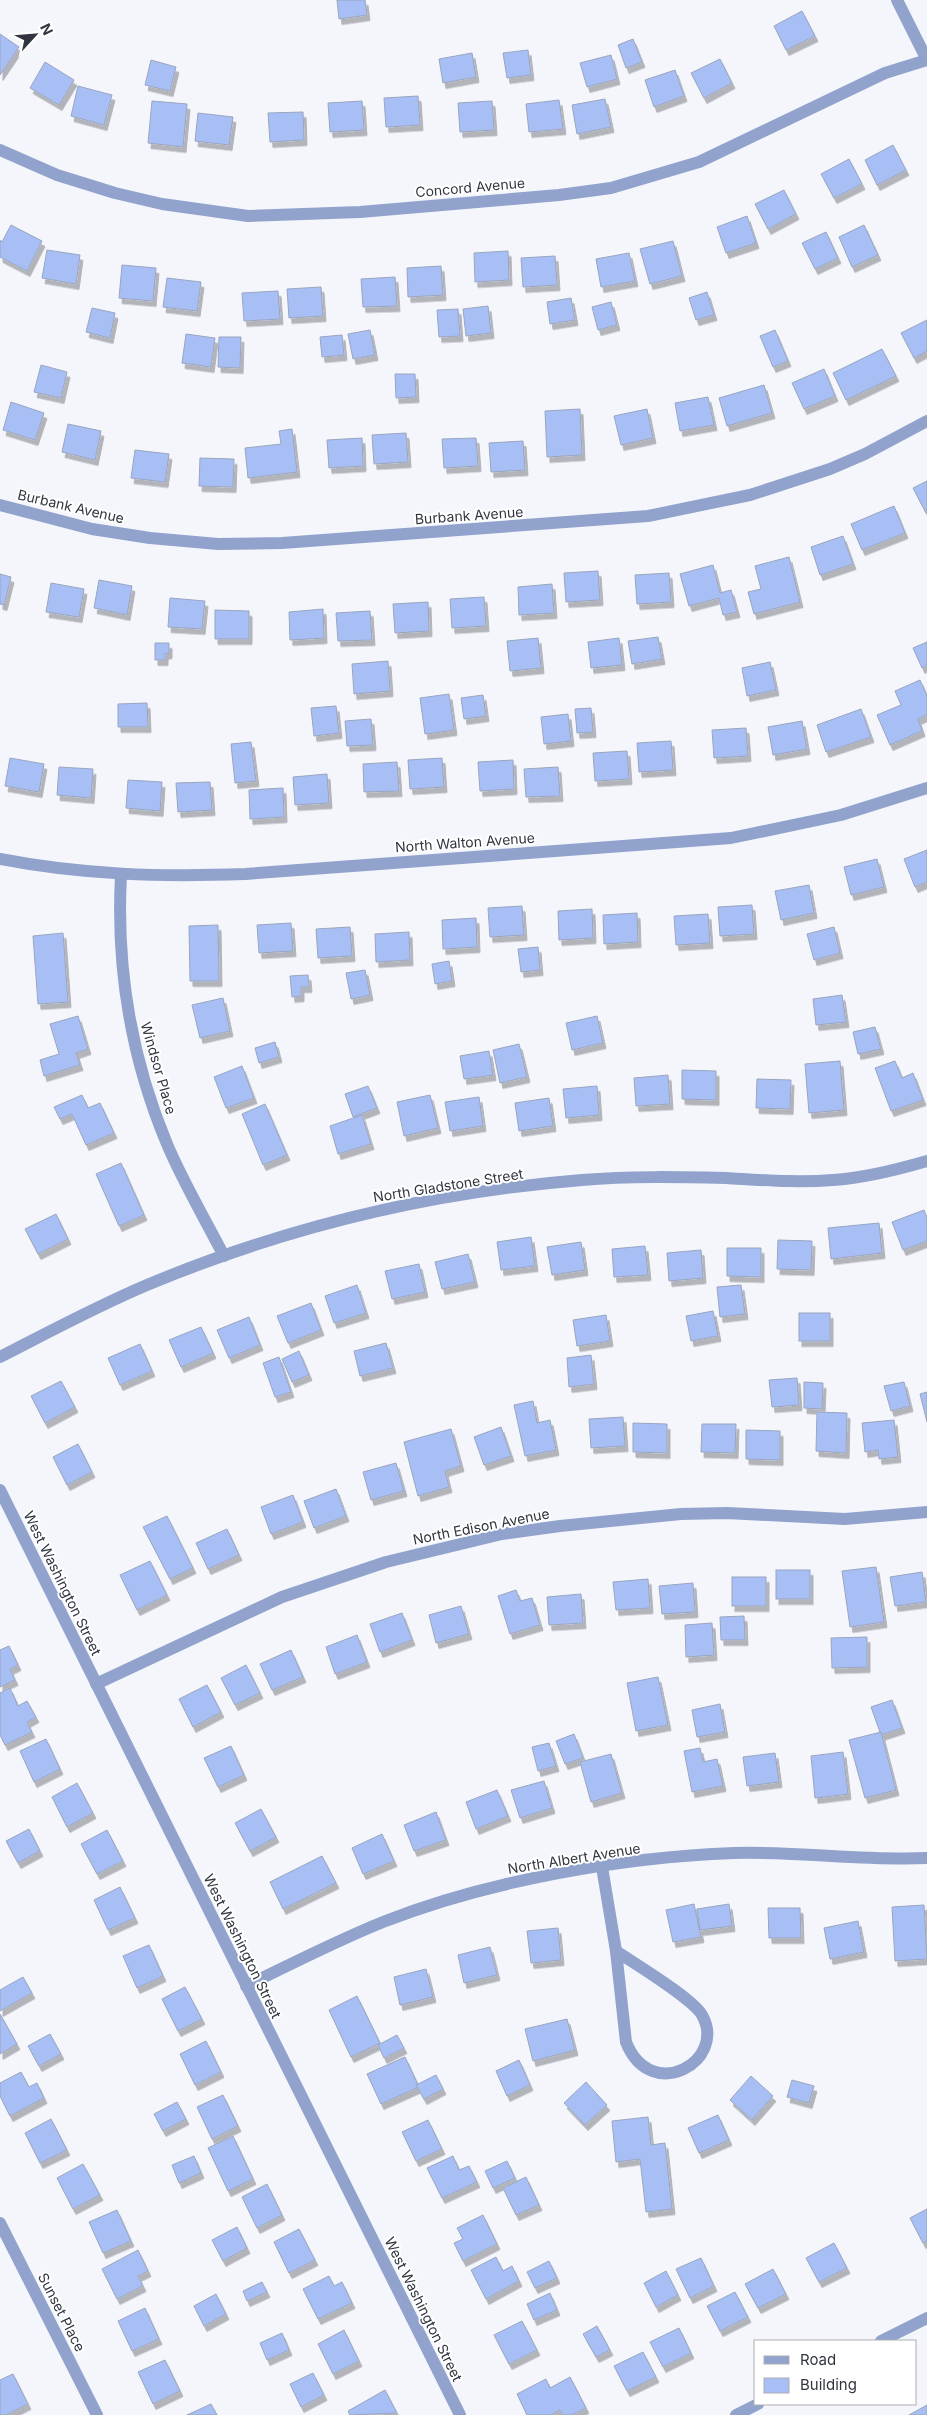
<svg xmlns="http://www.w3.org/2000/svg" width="927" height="2415" font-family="Inter,sans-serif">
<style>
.building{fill:#a8bff6;stroke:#99a5be;filter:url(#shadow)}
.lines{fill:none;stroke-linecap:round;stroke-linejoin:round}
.minor{stroke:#91a3cc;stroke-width:12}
.tertiary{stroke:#91a3cc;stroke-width:12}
.labels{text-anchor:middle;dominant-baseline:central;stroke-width:4;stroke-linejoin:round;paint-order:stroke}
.street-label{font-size:14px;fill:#30353f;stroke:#fff}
</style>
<defs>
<filter id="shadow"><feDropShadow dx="3" dy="5.5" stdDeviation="0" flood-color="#0004"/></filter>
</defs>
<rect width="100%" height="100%" fill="#f4f6fc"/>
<g class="building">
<path d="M337,0H365L367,15L339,19Z"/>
<path d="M802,11L815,36L786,50L774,26Z"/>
<path d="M0,34L19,47L0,75Z"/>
<path d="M633,39L642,62L626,68L618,45Z"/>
<path d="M528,50L531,75L507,78L503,53Z"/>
<path d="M472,53L476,77L443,83L439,59Z"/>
<path d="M611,55L617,79L587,87L580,63Z"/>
<path d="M720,59L732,83L704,98L691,73Z"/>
<path d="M151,60L176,67L170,91L145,85Z"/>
<path d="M45,62L74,80L59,105L30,88Z"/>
<path d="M675,70L684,96L654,107L645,80Z"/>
<path d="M78,86L112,95L104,125L71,116Z"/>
<path d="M418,96L420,125L386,127L384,98Z"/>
<path d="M605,99L611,127L577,134L572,105Z"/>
<path d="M559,100L563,129L529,132L526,104Z"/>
<path d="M152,101L187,104L183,147L148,143Z"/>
<path d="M362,101L364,130L330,132L328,103Z"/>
<path d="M492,101L494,130L460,132L458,103Z"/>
<path d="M303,112L304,140L270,142L268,113Z"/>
<path d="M198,113L233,117L229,145L195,141Z"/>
<path d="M893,145L906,170L877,185L865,160Z"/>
<path d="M849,159L862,184L834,198L821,174Z"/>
<path d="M784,190L796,214L768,229L755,204Z"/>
<path d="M747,216L756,243L726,253L717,227Z"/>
<path d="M11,225L42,241L27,271L0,257V240L2,242Z"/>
<path d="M864,225L878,255L852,267L839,237Z"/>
<path d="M826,232L838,258L815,269L802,243Z"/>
<path d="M673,241L682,276L650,284L640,249Z"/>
<path d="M47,250L80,255L76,284L42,278Z"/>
<path d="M508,251L509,280L475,282L474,253Z"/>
<path d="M629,253L635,281L601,287L596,259Z"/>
<path d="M555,256L557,285L523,287L521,258Z"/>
<path d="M122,265L156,268L153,301L119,298Z"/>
<path d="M441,266L443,295L408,297L407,268Z"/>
<path d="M395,277L397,306L363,307L361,279Z"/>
<path d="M167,278L201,282L197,311L163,307Z"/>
<path d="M321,287L323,316L289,318L287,289Z"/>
<path d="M278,291L280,319L244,321L242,293Z"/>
<path d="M707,292L714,315L696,320L689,298Z"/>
<path d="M571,298L575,320L550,324L547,302Z"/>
<path d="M611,302L617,325L598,330L592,307Z"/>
<path d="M488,306L491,333L466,336L463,309Z"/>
<path d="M92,308L115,313L110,338L86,332Z"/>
<path d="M458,309L460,336L439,337L437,310Z"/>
<path d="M927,320V351L914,358L901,333Z"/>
<path d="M370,330L375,355L353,359L348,334Z"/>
<path d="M775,330L788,361L773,367L760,336Z"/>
<path d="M186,334L215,338L211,367L182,363Z"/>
<path d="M342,335L344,355L322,357L320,337Z"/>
<path d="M219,337H241L240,368L218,367Z"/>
<path d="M882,349L896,376L846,400L833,373Z"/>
<path d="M41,365L67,372L61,398L34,392Z"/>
<path d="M824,369L835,396L804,409L792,383Z"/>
<path d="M395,374H415L416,397L396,398Z"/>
<path d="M764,385L772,413L727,426L719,398Z"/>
<path d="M708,397L714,425L680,431L675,403Z"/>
<path d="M11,402L44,413L35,440L3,430Z"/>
<path d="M580,409L582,455L547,457L545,411Z"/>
<path d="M647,409L653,438L621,445L614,416Z"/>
<path d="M68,424L101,431L95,460L62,452Z"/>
<path d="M292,429L297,472L248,478L245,448L281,444L279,431Z"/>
<path d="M406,433L408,462L374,464L372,435Z"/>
<path d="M362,438L363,466L329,468L327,440Z"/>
<path d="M476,438L478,466L444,468L442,439Z"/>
<path d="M523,441L525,470L491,472L489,443Z"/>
<path d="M135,450L169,454L165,482L131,478Z"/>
<path d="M200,458L234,459L233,487L199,486Z"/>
<path d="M927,481V513H926L913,488Z"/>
<path d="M894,506L905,533L862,550L851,524Z"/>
<path d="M843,536L853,564L820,575L811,547Z"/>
<path d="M789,557L800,602L754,614L748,592L761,589L755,566Z"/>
<path d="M713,565L720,593L731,590L737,612L723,615L719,598L689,606L680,574Z"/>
<path d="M598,571L600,600L566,602L564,573Z"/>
<path d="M669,573L671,602L637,604L635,575Z"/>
<path d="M0,574L11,577L4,605L0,604Z"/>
<path d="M99,580L132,586L127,615L94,608Z"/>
<path d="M51,583L84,589L79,617L46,612Z"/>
<path d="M552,584L554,613L519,615L518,587Z"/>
<path d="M484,597L486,626L452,628L450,599Z"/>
<path d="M170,598L205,601L202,629L168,627Z"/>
<path d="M428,602L429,631L395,633L393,604Z"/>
<path d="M323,609L324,638L290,640L289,612Z"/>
<path d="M215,610L249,611V639H215Z"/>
<path d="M370,611L372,640L338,641L336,613Z"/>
<path d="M658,637L662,659L632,664L628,641Z"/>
<path d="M538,638L541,668L510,671L507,641Z"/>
<path d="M619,638L622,665L591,668L588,642Z"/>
<path d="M927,642V665L922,668L913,648Z"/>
<path d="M155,643H169V653L165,654V660H155Z"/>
<path d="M388,661L390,691L354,694L352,664Z"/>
<path d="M770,662L776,690L747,696L742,668Z"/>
<path d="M920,680L927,696V715L918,719L922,731L890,745L877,715L901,705L895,691Z"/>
<path d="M449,694L454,730L425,734L420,698Z"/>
<path d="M483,695L486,716L464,719L461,698Z"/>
<path d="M147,703L148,727H118V704Z"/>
<path d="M336,706L339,733L314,736L311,708Z"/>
<path d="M591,708L593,732L577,733L575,709Z"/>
<path d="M861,709L871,737L826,752L817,725Z"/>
<path d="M568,714L571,741L544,744L541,717Z"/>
<path d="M371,719L373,745L347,746L345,721Z"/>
<path d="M802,721L807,749L773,755L768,727Z"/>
<path d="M746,728L748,756L714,758L712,730Z"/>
<path d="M671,741L673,770L639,772L637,743Z"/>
<path d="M251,742L256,781L235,783L231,744Z"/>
<path d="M627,751L629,779L595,781L593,753Z"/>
<path d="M10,758L44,764L39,792L5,786Z"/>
<path d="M442,758L444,787L410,789L408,760Z"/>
<path d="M513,760L514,789L480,791L478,762Z"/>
<path d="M397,762L399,791L364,792L363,764Z"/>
<path d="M59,767L93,769L91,798L57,795Z"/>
<path d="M558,767L560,796L526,797L524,769Z"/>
<path d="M327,774L329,803L295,805L293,777Z"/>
<path d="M128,780L162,782L160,811L126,808Z"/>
<path d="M210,782L212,810L178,812L176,783Z"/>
<path d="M283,788L284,817L250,819L249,790Z"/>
<path d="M927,850V882L915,887L904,859Z"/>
<path d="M877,859L884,887L851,895L844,867Z"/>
<path d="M809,885L814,913L781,920L775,891Z"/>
<path d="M752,905L754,934L720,936L718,907Z"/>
<path d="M522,906L524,935L490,937L488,908Z"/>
<path d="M592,909L593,938L559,940L558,911Z"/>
<path d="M637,913L638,942L604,944L603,915Z"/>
<path d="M708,914L710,943L676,945L674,916Z"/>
<path d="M476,918L477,947L443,949L442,920Z"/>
<path d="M291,923L293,951L259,953L257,925Z"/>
<path d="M218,925L219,981H190L189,926Z"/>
<path d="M350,927L352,956L318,958L316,929Z"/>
<path d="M834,927L840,953L814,960L807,934Z"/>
<path d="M409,932L410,960L376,962L375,934Z"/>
<path d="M63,933L68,1002L38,1004L33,936Z"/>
<path d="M538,947L540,970L521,972L518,949Z"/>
<path d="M449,961L452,981L435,984L432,964Z"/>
<path d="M365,970L370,995L351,999L346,973Z"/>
<path d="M308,975L309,987H301V996L292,997L290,976Z"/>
<path d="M842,995L846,1022L816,1025L813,999Z"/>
<path d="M223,998L230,1031L200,1038L192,1005Z"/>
<path d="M78,1016L88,1049L76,1053L80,1065L44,1076L40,1060L59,1054L50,1024Z"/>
<path d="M597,1016L603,1043L572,1050L566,1023Z"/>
<path d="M875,1027L881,1049L858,1054L853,1032Z"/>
<path d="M275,1042L279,1057L259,1063L255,1048Z"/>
<path d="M519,1044L527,1077L500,1083L493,1050Z"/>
<path d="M489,1051L493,1075L464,1079L460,1056Z"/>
<path d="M840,1061L844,1110L809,1113L805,1064Z"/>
<path d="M895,1061L902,1078L913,1073L923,1100L891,1111L875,1068Z"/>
<path d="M242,1066L254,1098L226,1108L214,1077Z"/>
<path d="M682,1070L716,1071V1100L682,1099Z"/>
<path d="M668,1075L670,1104L636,1106L634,1078Z"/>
<path d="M757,1079L791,1080L790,1109L756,1108Z"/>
<path d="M368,1086L377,1108L353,1117L345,1094Z"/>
<path d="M597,1086L599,1115L566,1118L563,1089Z"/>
<path d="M82,1095L88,1108L100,1103L114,1133L86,1145L72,1114L60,1119L54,1107Z"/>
<path d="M430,1095L438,1128L404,1136L397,1102Z"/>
<path d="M479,1097L483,1126L450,1131L445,1102Z"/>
<path d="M549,1098L553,1126L519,1131L515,1103Z"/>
<path d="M265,1104L287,1155L263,1165L242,1114Z"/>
<path d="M362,1115L371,1144L338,1154L330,1126Z"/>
<path d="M121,1163L144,1215L119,1226L96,1174Z"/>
<path d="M924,1210L927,1218V1241L903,1250L892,1222Z"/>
<path d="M56,1214L68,1239L38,1254L25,1229Z"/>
<path d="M879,1223L882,1253L831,1259L828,1228Z"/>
<path d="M531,1237L535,1266L501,1270L497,1242Z"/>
<path d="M778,1240L812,1241L811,1270L777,1269Z"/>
<path d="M581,1242L585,1270L552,1275L547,1247Z"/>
<path d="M645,1246L648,1275L614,1277L612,1249Z"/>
<path d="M727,1248H761V1277L727,1276Z"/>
<path d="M701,1250L703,1278L669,1281L667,1253Z"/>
<path d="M468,1254L475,1282L442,1289L435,1262Z"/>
<path d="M419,1264L425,1292L392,1299L385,1271Z"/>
<path d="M357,1285L366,1313L334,1323L325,1296Z"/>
<path d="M741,1285L745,1314L720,1317L717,1287Z"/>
<path d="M311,1303L321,1330L288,1343L277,1316Z"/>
<path d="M713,1311L718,1336L691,1341L686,1316Z"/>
<rect x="799" y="1313" width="31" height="28"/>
<path d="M606,1315L610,1341L577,1346L573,1320Z"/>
<path d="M249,1317L260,1345L229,1358L217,1330Z"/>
<path d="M201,1327L213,1353L181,1367L169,1340Z"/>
<path d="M386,1343L393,1368L360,1376L354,1351Z"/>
<path d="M140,1344L152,1371L120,1385L108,1358Z"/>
<path d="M299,1351L309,1375L292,1382L282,1359Z"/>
<path d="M591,1355L594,1384L569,1387L567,1358Z"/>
<path d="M279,1357L291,1392L275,1397L263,1363Z"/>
<path d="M797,1378L799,1405L772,1407L769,1380Z"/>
<path d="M61,1381L75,1407L45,1423L31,1396Z"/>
<path d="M804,1382L823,1383L822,1409L804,1408Z"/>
<path d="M904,1382L910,1406L891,1411L884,1386Z"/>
<path d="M927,1392V1422L920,1394Z"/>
<path d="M533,1401L537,1423L550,1420L556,1450L525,1456L514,1405Z"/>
<path d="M817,1412L847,1413L846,1453L816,1451Z"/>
<path d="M623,1417L625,1446L591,1448L589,1419Z"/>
<path d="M894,1420L898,1457L879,1459L878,1450L865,1452L862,1423Z"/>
<path d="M633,1423L667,1424V1453L633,1452Z"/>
<path d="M702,1424H736L735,1453L701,1452Z"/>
<path d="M501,1427L511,1456L484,1465L474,1437Z"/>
<path d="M451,1429L461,1466L445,1471L449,1487L418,1496L404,1442Z"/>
<path d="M746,1430L780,1431V1460L746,1459Z"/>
<path d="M78,1444L92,1472L67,1485L53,1457Z"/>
<path d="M396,1463L404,1491L371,1500L363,1472Z"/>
<path d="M336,1489L346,1516L314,1528L304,1501Z"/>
<path d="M293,1495L303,1522L271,1534L261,1507Z"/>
<path d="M167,1516L193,1568L170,1579L143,1527Z"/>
<path d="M227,1529L239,1555L208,1569L196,1543Z"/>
<path d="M150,1561L167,1595L137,1610L120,1575Z"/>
<path d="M876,1567L884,1622L850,1627L842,1571Z"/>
<rect x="776" y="1570" width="34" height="29"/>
<path d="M922,1572L926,1602L895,1606L890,1577Z"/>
<rect x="732" y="1577" width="34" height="29"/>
<path d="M648,1579L650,1608L616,1610L613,1582Z"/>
<path d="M693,1583L695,1612L662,1614L659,1586Z"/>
<path d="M516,1590L520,1601L532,1598L540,1625L510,1634L498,1596Z"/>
<path d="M581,1594L583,1623L549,1625L547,1597Z"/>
<path d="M461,1606L469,1634L436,1643L429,1615Z"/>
<path d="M402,1613L412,1640L380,1652L370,1624Z"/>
<path d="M744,1616L745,1640H721L720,1617Z"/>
<path d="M712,1623L714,1655L686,1657L685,1625Z"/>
<path d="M357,1635L367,1662L335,1674L326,1647Z"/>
<path d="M867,1637V1667L832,1668L831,1638Z"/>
<path d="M9,1646L18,1665L10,1669L15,1680L0,1687V1650Z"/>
<path d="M291,1650L303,1677L272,1690L260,1664Z"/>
<path d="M246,1665L260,1693L235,1705L221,1678Z"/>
<path d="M658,1677L668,1725L636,1731L627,1683Z"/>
<path d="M207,1685L221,1712L193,1727L179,1699Z"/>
<path d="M10,1688L18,1706L27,1701L36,1717L27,1722L32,1732L5,1745L0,1735V1693Z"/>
<path d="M892,1700L902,1728L881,1735L871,1707Z"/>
<path d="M720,1704L725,1732L697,1737L692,1710Z"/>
<path d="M881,1732L896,1790L865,1798L849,1740Z"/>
<path d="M574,1734L583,1758L565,1764L556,1741Z"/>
<path d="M46,1739L60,1769L34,1782L20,1751Z"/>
<path d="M549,1743L556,1766L538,1771L532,1747Z"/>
<path d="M231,1746L244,1775L218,1787L204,1758Z"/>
<path d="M700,1748L703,1762L717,1759L723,1786L692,1792L684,1751Z"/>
<path d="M843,1752L848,1794L815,1798L811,1756Z"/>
<path d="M775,1753L779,1782L747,1786L743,1757Z"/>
<path d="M611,1754L622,1793L591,1802L580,1762Z"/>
<path d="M544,1781L552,1808L520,1818L511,1790Z"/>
<path d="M77,1783L93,1813L67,1827L52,1797Z"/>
<path d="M497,1790L508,1816L476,1829L466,1802Z"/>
<path d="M261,1809L276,1837L250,1851L235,1823Z"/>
<path d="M436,1812L446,1840L414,1851L404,1825Z"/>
<path d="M29,1829L40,1851L18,1863L6,1841Z"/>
<path d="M107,1830L123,1861L97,1874L81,1844Z"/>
<path d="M382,1834L394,1861L363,1874L352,1848Z"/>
<path d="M322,1856L336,1883L283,1909L270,1882Z"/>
<path d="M120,1887L135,1918L108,1930L94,1900Z"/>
<path d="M694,1904L701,1937L673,1942L666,1910Z"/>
<path d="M729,1904L732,1926L700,1930L697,1909Z"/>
<path d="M924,1905L927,1959L895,1961L892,1907Z"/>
<path d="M768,1908H800L801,1938H769Z"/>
<path d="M858,1921L864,1952L830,1959L824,1928Z"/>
<path d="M558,1928L561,1960L531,1963L527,1931Z"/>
<path d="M149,1945L163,1976L137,1988L123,1956Z"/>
<path d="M490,1947L497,1975L464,1983L458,1955Z"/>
<path d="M426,1969L433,1997L400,2005L394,1977Z"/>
<path d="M23,1977L32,1993L0,2011V1990Z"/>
<path d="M185,1987L202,2019L178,2031L162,1999Z"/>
<path d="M357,1996L380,2043L351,2057L329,2010Z"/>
<path d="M0,2014L17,2044L0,2054Z"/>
<path d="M567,2019L575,2050L533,2061L525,2029Z"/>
<path d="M50,2034L61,2054L39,2066L28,2046Z"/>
<path d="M397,2035L404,2048L384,2058L378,2045Z"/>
<path d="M206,2041L221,2072L195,2085L180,2054Z"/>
<path d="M405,2057L419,2087L381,2104L367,2074Z"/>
<path d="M519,2060L530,2085L507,2096L496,2071Z"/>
<path d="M21,2072L29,2087L37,2083L44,2098L10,2116L0,2096V2083Z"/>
<path d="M436,2075L443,2089L424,2099L416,2085Z"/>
<path d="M751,2076L773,2096L752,2120L730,2100Z"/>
<path d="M792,2080L814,2086L809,2103L787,2097Z"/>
<path d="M586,2082L607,2105L585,2125L564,2103Z"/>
<path d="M223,2095L238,2126L212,2139L197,2107Z"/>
<path d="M177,2102L186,2119L163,2131L154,2114Z"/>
<path d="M718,2115L729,2140L699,2153L688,2128Z"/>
<path d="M648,2117L651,2145L665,2143L672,2209L646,2212L640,2159L616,2162L612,2121Z"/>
<path d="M51,2119L67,2150L40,2163L25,2133Z"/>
<path d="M428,2120L442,2149L416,2161L402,2132Z"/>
<path d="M233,2136L253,2179L228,2191L208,2148Z"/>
<path d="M194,2156L201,2173L179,2183L172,2165Z"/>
<path d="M453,2156L459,2170L469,2166L477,2182L442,2198L427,2168Z"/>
<path d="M507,2161L515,2178L493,2188L485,2171Z"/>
<path d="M83,2164L100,2195L73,2209L57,2178Z"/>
<path d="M526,2177L539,2205L516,2215L503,2188Z"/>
<path d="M267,2184L282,2215L257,2228L242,2197Z"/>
<path d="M927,2209V2241L923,2243L910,2218Z"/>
<path d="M117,2210L131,2241L103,2253L89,2222Z"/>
<path d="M483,2215L497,2244L463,2261L454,2243L463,2239L457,2228Z"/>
<path d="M237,2227L247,2248L223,2261L212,2240Z"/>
<path d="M299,2229L315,2260L289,2273L274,2242Z"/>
<path d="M834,2243L847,2268L819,2282L806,2258Z"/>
<path d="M138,2250L148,2271L138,2276L143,2286L117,2299L102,2269Z"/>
<path d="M496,2257L503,2271L512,2266L519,2281L486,2299L471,2270Z"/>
<path d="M701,2258L714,2286L690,2298L676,2269Z"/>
<path d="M549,2261L557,2278L535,2288L527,2272Z"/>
<path d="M773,2269L786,2294L758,2308L745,2284Z"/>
<path d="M666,2271L678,2295L656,2307L644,2283Z"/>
<path d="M329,2276L334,2286L342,2282L352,2303L318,2319L303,2289Z"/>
<path d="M262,2282L267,2292L247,2301L243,2291Z"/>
<path d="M735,2292L748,2317L720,2331L707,2306Z"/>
<path d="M550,2293L557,2310L534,2320L527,2304Z"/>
<path d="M216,2294L226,2314L204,2326L194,2306Z"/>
<path d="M145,2308L159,2339L132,2351L118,2321Z"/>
<path d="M522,2321L537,2350L509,2364L494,2335Z"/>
<path d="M597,2326L610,2350L596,2357L583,2334Z"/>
<path d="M679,2328L691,2353L663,2367L650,2342Z"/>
<path d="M344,2330L359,2361L333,2374L318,2344Z"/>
<path d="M282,2333L289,2350L267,2360L260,2343Z"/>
<path d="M643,2352L656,2377L627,2391L614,2366Z"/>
<path d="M165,2360L180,2391L153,2404L138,2372Z"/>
<path d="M313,2373L324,2395L301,2407L290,2384Z"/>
<path d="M13,2374L28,2404L6,2415H0V2380Z"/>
<path d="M570,2377L586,2408L572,2415H563L560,2410L551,2415H527L517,2394L546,2379L550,2388Z"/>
<path d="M385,2390L397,2413L350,2415L348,2411Z"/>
<path d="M211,2404L217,2415H187Z"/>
<path d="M927,2405V2415H909Z"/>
</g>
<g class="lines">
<g class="minor">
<path d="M0,150L57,175L115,193L162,204L248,216L360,212L559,195L611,188L699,162L885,73L927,60"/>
<path d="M0,505L92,529L150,538L218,544L282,543L648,516L750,495L830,469L865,454L927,421"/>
<path d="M0,859C82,875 161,877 245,874L731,838L841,815L927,788"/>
<path d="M121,875C116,968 131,1058 167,1144C183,1182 205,1219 224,1256"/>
<path d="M0,1357C49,1332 97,1306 147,1285C286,1227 432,1192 582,1180C630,1176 679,1177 726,1178C762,1180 797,1183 833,1180C865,1178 896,1170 927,1161"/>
<path d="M96,1684L282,1597L386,1562L502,1534L560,1526L681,1514L727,1513L845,1519L927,1512"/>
<path d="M602,1867L616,1951"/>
<path d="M616,1951C635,1964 692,1998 702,2015C728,2061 651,2105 626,2042Z"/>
<path d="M246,1986C291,1964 336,1941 383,1922C487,1881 622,1857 734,1853C799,1851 863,1861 927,1858"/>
<path d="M0,2223L97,2415"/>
</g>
<g class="tertiary">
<path d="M897,0L927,60"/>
<path d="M0,1490L460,2415"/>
<path d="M881,2341L927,2318"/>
<path d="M736,2415L758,2404"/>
</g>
</g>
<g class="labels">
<g class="street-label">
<text transform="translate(470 187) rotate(-5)">Concord Avenue</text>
<text transform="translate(71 506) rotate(13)">Burbank Avenue</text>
<text transform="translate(469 515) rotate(-4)">Burbank Avenue</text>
<text transform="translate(465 842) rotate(-4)">North Walton Avenue</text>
<text transform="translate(159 1068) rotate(74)">Windsor Place</text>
<text transform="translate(448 1185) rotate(-9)">North Gladstone Street</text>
<text transform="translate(481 1526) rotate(-11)">North Edison Avenue</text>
<text transform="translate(63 1583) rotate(64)">West Washington Street</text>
<text transform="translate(574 1858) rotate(-9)">North Albert Avenue</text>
<text transform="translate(243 1946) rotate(64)">West Washington Street</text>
<text transform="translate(424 2309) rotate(64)">West Washington Street</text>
<text transform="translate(62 2312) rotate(63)">Sunset Place</text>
</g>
</g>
<rect x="754" y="2340" width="162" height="65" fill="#ffffff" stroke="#acaeb2"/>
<rect x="764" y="2356" width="25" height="8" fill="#91a3cc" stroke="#acaeb2"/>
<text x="800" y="2365" font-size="15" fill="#30353f">Road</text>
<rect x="764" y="2378" width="25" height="15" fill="#a8bff6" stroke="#acaeb2"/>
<text x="800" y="2390" font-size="15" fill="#30353f">Building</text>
<g transform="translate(35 35) rotate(64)" stroke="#ffffff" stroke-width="4" paint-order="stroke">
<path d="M0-4L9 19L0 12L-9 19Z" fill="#30353f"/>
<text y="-8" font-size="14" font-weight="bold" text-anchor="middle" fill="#30353f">N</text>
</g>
</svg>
